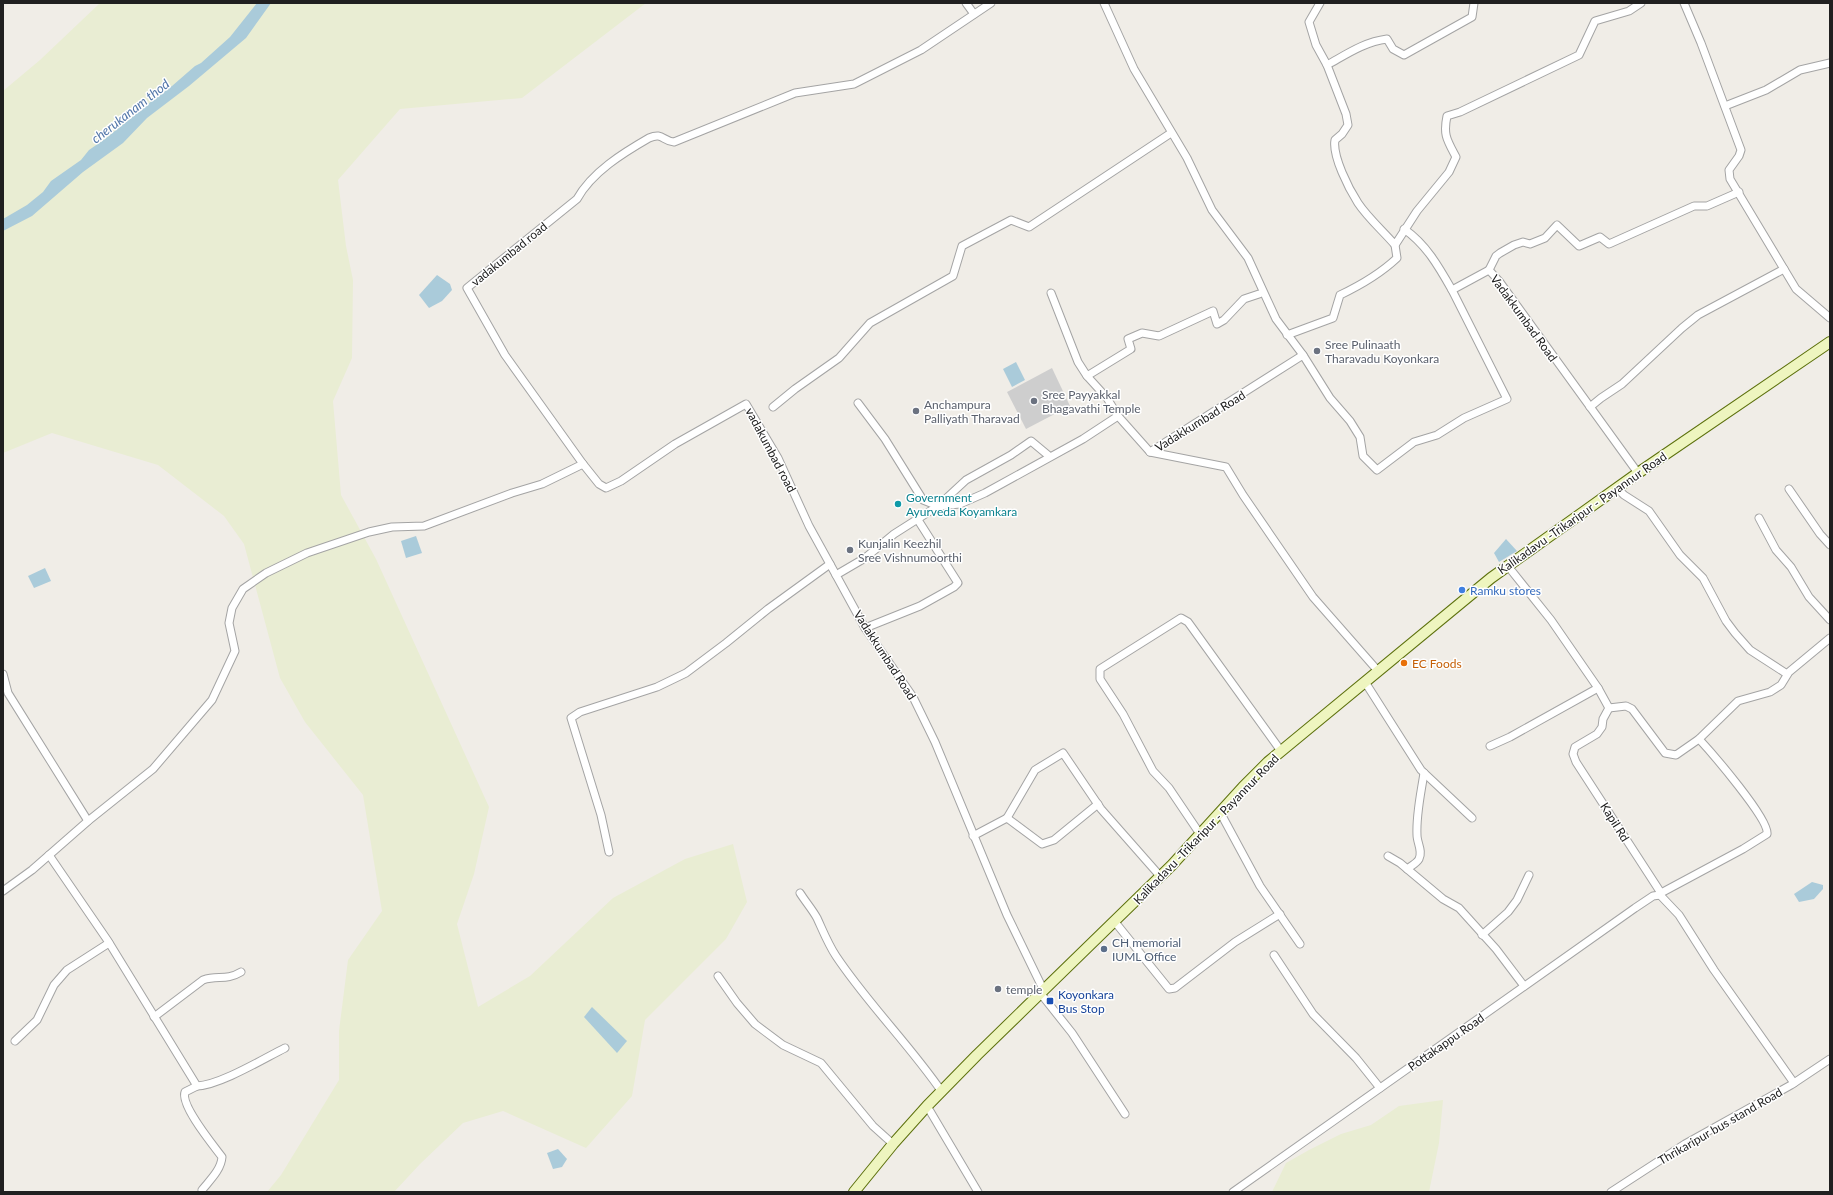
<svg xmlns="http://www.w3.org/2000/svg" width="1833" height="1195" font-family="Lato,sans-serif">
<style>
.religious{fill:#cecece}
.farmland{fill:#e9edd3}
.water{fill:#aacbda}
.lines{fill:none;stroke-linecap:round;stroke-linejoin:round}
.street-casing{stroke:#a4a4a4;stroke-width:9}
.secondary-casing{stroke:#5d710d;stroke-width:12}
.street{stroke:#fff;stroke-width:7}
.secondary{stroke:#eef5bf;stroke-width:10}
.worship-dot{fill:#6b7280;stroke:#fff;stroke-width:1.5}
.culture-dot{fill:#0f9aa8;stroke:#fff;stroke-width:1.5}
.shop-dot{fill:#3f7fe0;stroke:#fff;stroke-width:1.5}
.food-dot{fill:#e8710a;stroke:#fff;stroke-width:1.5}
.service-dot{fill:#5c6f8a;stroke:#fff;stroke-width:1.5}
.transit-dot{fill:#1a4fb4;stroke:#fff;stroke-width:1.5}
.labels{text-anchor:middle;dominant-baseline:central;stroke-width:3;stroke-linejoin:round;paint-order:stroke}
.street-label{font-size:12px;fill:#202020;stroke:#fff}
.worship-label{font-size:12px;fill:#5b616d;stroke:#fff;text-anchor:start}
.culture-label{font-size:12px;fill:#0d838f;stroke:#fff;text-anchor:start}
.shop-label{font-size:12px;fill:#366cbe;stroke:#fff;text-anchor:start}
.food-label{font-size:12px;fill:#c56008;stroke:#fff;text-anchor:start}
.service-label{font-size:12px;fill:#4e5e75;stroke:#fff;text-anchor:start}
.transit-label{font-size:12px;fill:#164399;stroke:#fff;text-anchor:start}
.water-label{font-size:13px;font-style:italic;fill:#5276a9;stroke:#fff}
</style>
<rect width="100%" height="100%" fill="#f0ede7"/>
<path class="religious" d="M1052,368L1070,406L1026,429L1007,392Z"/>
<g class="farmland">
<path d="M100,3H646L522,98L400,109L338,180L346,246L353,280L352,358L333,401L341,495L376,559L489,807L474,874L457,924L478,1007L530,976L613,898L685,859L733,844L747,902L726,939L645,1020L632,1096L586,1148L503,1111L463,1123L420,1164L394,1192H267L281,1175L339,1080V1031L348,960L382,911L363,795L305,722L280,678L244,544L224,516L158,465L52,433L3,453V91L40,60Z"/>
<path d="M1443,1100L1439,1143L1429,1192H1272L1286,1163L1309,1150L1341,1134L1371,1125L1399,1106Z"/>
</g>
<g class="water">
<path d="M257,3H271L246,38L189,86L147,118L123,143L83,172L32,216L3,231V219L27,205L43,192L51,181L81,160L89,150L105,139L158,96L172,86L195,66L201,63L230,37Z"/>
<path d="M437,275L450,284L452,290L442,301L429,308L419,295Z"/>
<path d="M1016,362L1025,380L1012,387L1003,369Z"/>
<path d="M416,536L422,553L406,558L401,541Z"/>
<path d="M1506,539L1517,551L1499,562L1494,553Z"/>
<path d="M45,568L51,581L34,588L28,576Z"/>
<path d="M1812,882L1823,885V889L1814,899L1799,902L1794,894Z"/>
<path d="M592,1007L627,1041L617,1053L584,1017Z"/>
<path d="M558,1149L567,1159L562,1167L553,1169L547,1153Z"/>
</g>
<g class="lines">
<g class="street-casing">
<g id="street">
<path d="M966,3L974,14"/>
<path d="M1104,3L1134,69L1187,158L1212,210L1248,258L1276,319L1303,355"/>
<path d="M1320,3L1309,22L1316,45L1327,65L1346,114L1348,125L1342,134L1335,140C1332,156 1349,189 1358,203C1368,218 1383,231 1395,245L1417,211L1449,172L1456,157C1447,140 1443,135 1447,116L1460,112L1579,55L1595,21L1629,11L1641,3"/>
<path d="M1684,3L1701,43L1741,150L1739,156L1729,170L1730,179L1796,289L1830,318"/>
<path d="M1327,65C1347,54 1364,42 1387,39L1393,49L1404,55L1472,17L1474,3"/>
<path d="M1725,106L1766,90L1800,70L1830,63"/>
<path d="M1404,229C1426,244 1439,267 1452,290"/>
<path d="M1489,270L1496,256L1500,253L1514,245L1523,242L1530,244L1545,238L1557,225L1579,246L1600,237L1609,244L1694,206H1707L1739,192"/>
<path d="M1051,293L1078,362L1087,376L1107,398L1118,416"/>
<path d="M1287,335L1333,318L1340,295C1361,285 1380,274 1397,258L1395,245"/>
<path d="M1087,376L1131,349L1128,339L1142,333L1159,336L1213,311L1217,324L1224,320L1244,299L1259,294"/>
<path d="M858,403L885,439L923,500L938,506L966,480L1011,455L1031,441L1049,456"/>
<path d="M773,407L795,389L839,358L870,323L953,276L962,246L1011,220L1029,227L1171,133"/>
<path d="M1590,407L1601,398L1622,384L1682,328L1698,315L1784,269"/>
<path d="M1150,452L1226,467L1243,495L1313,597L1378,671"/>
<path d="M1617,488L1624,495L1649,511L1680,555L1703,578L1726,621L1735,633L1750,650L1787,674"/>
<path d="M1789,489L1820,534L1830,545"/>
<path d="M1759,518L1776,550L1791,567L1809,597L1830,620"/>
<path d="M1507,565L1551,620L1598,688L1609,708L1603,719L1602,727L1597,734L1575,747L1573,754L1576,762L1661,893L1660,895L1679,915L1714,970L1794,1083"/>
<path d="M836,575L809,526L778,458L746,404L675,444L621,481L606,488L599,484L583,464L505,355L467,288L577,199C592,172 623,153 649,138C663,132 662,141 674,142L795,93L854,84L921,50L991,3"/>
<path d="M865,628L920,606L954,587L958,583L918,520"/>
<path d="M3,674L8,693L88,821"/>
<path d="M1365,682L1421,770L1472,818"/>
<path d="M1609,708L1626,706L1632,709L1665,753L1676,755L1699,739L1738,701L1770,692L1781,685L1789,672L1830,638"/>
<path d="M1490,746L1510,737L1598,688"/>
<path d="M1220,812L1260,886L1300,944"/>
<path d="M1007,818L1035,770L1063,753L1101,809L1160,876"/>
<path d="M1200,834L1169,788L1153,771L1123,714L1100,679V669L1181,618L1188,622L1281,751"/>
<path d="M973,836L1007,818L1042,844L1054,840L1098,804"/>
<path d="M609,852L601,815L571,718L580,712L657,687L686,673L726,643L768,609L830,564"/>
<path d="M49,855L108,941L197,1086C220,1085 263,1059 285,1048"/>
<path d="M1388,856L1400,863L1443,899L1459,908L1496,949L1524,986"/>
<path d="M1407,869C1411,866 1417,863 1419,859C1423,851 1417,843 1417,835C1416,814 1421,793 1424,773"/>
<path d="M3,891L32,870L88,821L153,769L212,700L235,651L229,623L232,608L243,589L266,573L307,553L369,532L392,527L424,526L512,493L542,484L583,464"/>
<path d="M800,893C805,901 812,909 817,918C823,931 828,944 836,956C868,1004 909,1044 942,1092"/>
<path d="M1661,893L1743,849L1767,834C1770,820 1711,752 1699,739"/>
<path d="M1115,922L1169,989L1175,988L1235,942L1280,914"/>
<path d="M1482,935L1508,912L1517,900L1529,875"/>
<path d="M1274,955L1313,1014L1356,1058L1380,1088"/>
<path d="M718,976L737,1003L755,1024L783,1045L821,1063L873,1126L893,1144"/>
<path d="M1044,991L1007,915L935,742L913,697L865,628L836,575L865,558L894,534L938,506L960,504L985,493L1083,439L1118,416L1150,452L1303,355L1330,398L1350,421L1360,437L1363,456L1377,470L1414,442L1437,435L1464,418L1507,399L1452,290L1489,270L1499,281L1638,473"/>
<path d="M1041,994L1072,1033L1125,1114"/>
<path d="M154,1017L203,980C218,975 226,981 241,972"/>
<path d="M15,1041L37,1020L54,985L67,970L109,943"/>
<path d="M197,1086L185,1092C180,1105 213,1145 222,1157C221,1170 210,1180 202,1190"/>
<path d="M927,1106L978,1192"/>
<path d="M1233,1192L1635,908L1653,896L1660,895"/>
<path d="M1611,1192L1685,1144L1791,1085L1830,1059"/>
</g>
</g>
<g class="secondary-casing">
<path id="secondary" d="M854,1192L893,1144L927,1106L977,1055L1172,865L1243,787L1268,762L1491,578L1638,473L1830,342"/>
</g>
<use href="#street" class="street"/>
<use href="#secondary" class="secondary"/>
</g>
<g class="worship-dot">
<circle cx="1317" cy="351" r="4"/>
<circle cx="1034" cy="401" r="4"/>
<circle cx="916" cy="411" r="4"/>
<circle cx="850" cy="550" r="4"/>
<circle cx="998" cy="989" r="4"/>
</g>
<circle class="culture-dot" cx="898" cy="504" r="4"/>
<circle class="shop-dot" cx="1462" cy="590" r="4"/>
<circle class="food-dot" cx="1404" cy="663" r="4"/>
<circle class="service-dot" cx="1104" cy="949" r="4"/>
<rect class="transit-dot" x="1046" y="997" width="8" height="8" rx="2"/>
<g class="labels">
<g class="street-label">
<text transform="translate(509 254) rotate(-39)">vadakumbad road</text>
<text transform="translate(1524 318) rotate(54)">Vadakkumbad Road</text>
<text transform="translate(1200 421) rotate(-32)">Vadakkumbad Road</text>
<text transform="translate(771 450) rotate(62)">vadakumbad road</text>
<text transform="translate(1582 513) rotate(-35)">Kalikadavu -Trikaripur - Payannur Road</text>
<text transform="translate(885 655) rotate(57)">Vadakkumbad Road</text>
<text transform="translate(1615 822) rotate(58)">Kapil Rd</text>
<text transform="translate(1206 829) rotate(-46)">Kalikadavu -Trikaripur - Payannur Road</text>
<text transform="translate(1446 1042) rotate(-35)">Pottakappu Road</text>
<text transform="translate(1720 1126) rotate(-30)">Thrikaripur bus stand Road</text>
</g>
<g class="worship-label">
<text x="1325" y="344">Sree Pulinaath<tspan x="1325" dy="14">Tharavadu Koyonkara</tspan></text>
<text x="1042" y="394">Sree Payyakkal<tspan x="1042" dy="14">Bhagavathi Temple</tspan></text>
<text x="924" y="404">Anchampura<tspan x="924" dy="14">Palliyath Tharavad</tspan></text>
<text x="858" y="543">Kunjalin Keezhil<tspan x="858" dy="14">Sree Vishnumoorthi</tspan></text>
<text x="1006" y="989">temple</text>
</g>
<g class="culture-label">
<text x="906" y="497">Government<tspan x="906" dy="14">Ayurveda Koyamkara</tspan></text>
</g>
<g class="shop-label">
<text x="1470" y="590">Ramku stores</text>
</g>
<g class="food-label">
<text x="1412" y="663">EC Foods</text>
</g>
<g class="service-label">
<text x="1112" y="942">CH memorial<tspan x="1112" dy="14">IUML Office</tspan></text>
</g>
<g class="transit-label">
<text x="1058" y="994">Koyonkara<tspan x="1058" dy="14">Bus Stop</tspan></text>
</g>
<g class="water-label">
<text transform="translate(130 111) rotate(-38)">cherukanam thod</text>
</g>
</g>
<rect width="1833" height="1195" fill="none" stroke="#202020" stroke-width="8"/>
</svg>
